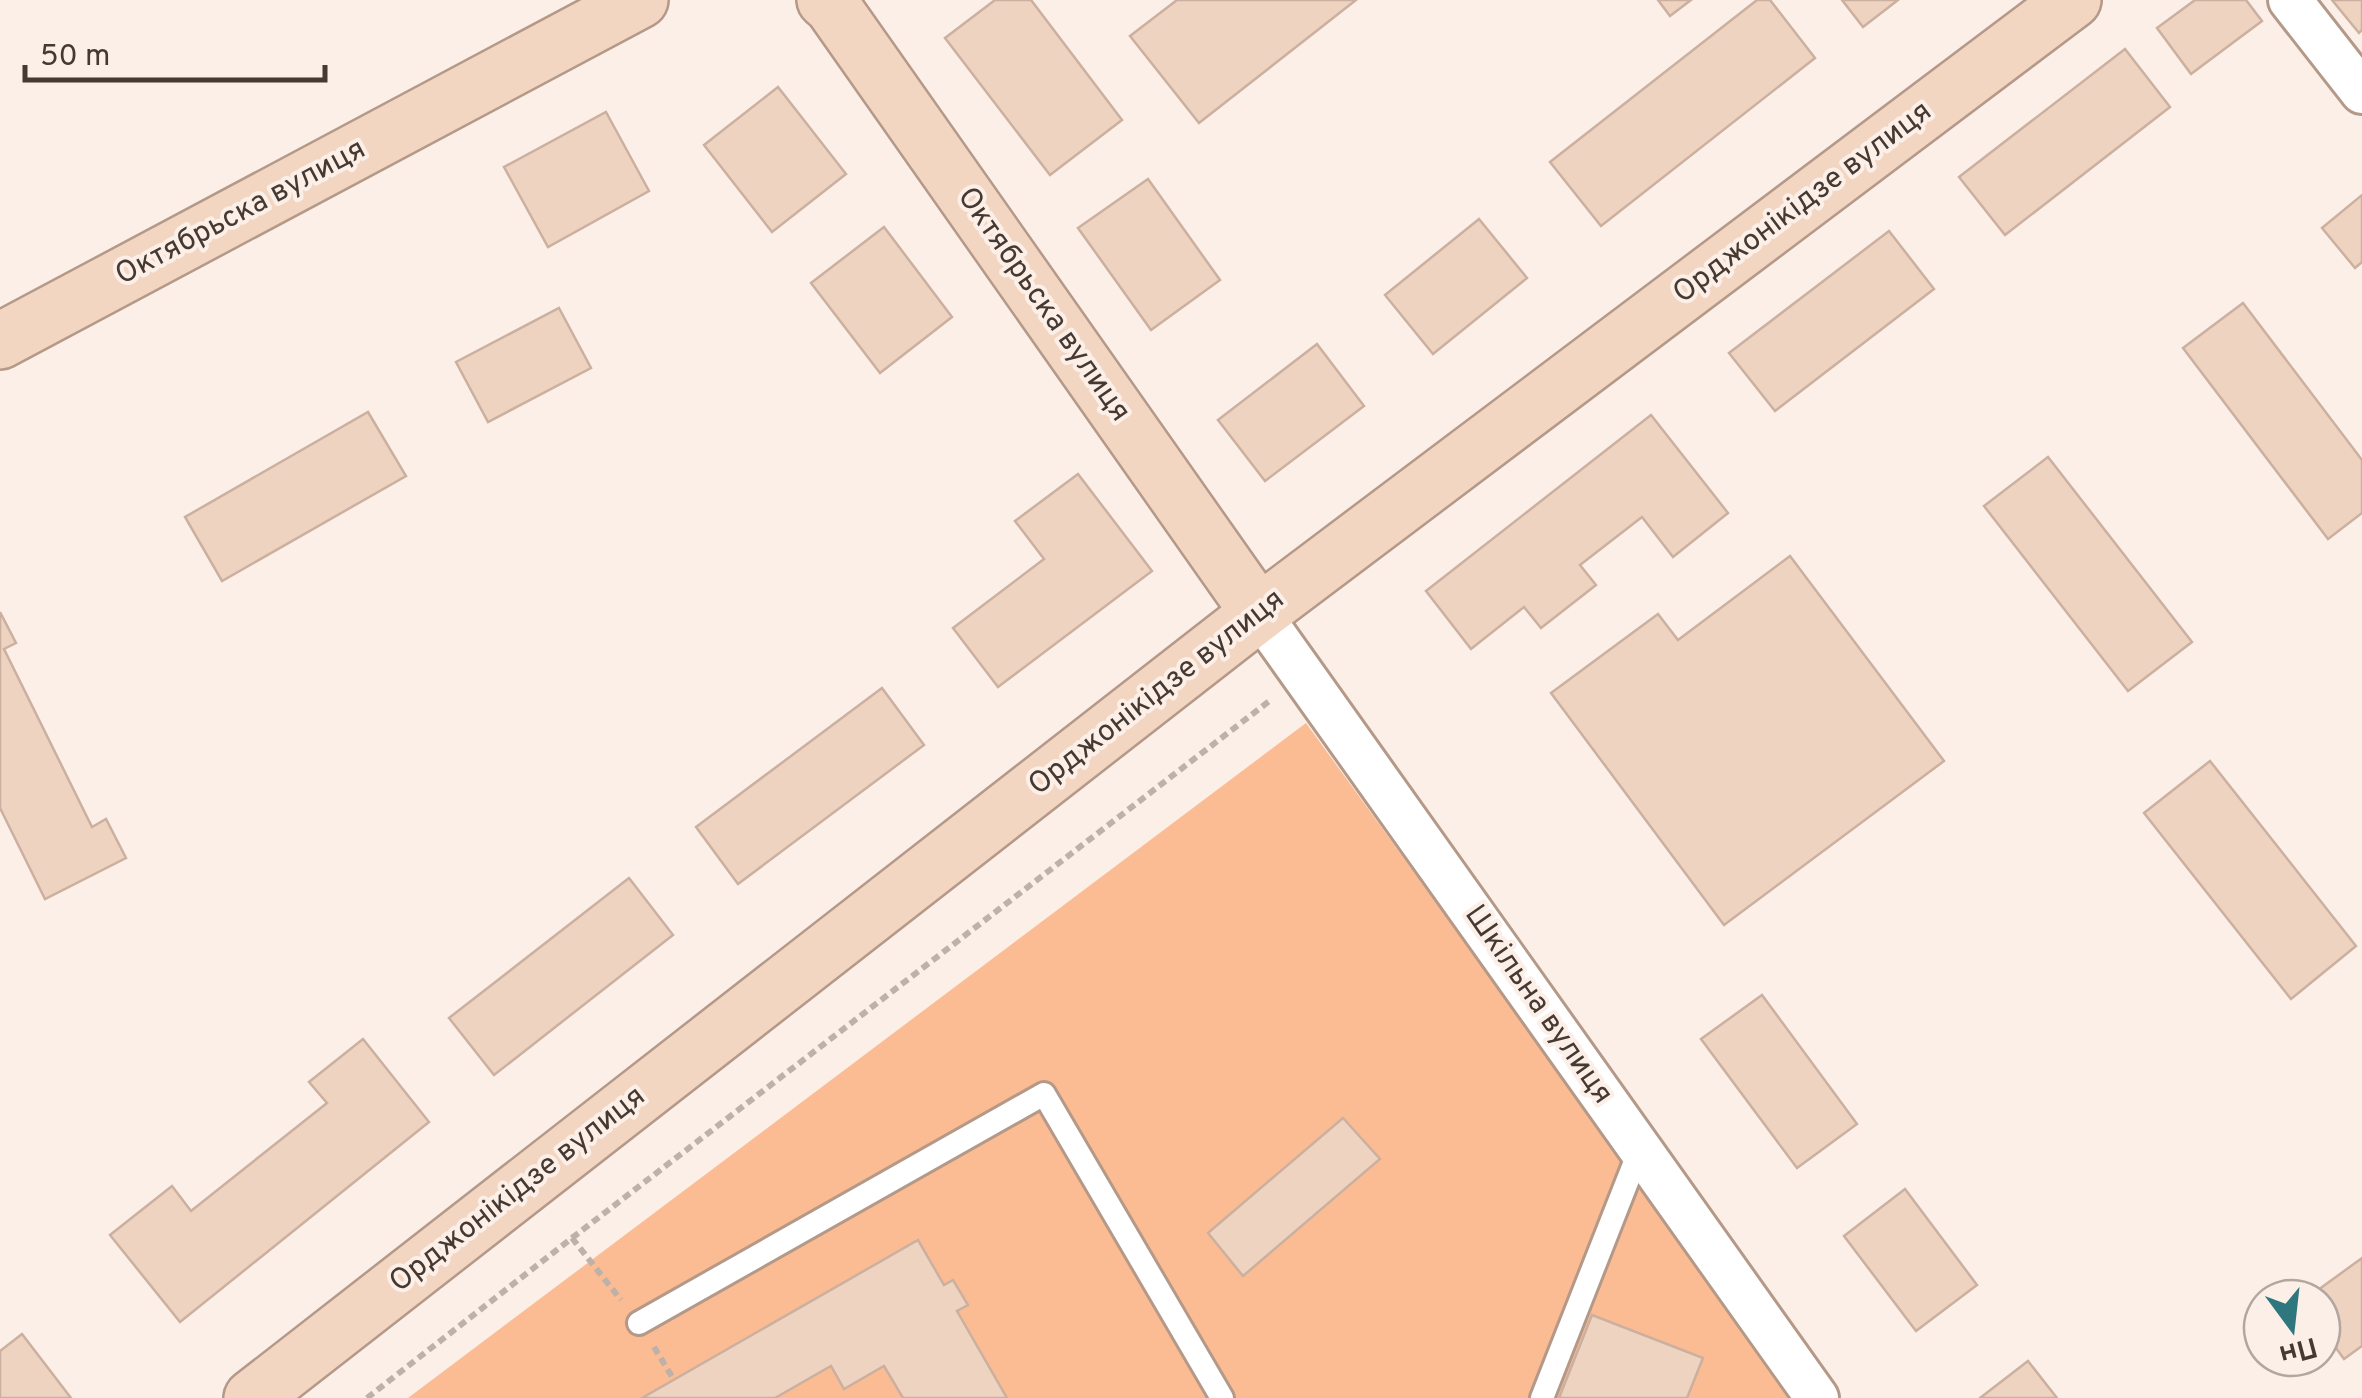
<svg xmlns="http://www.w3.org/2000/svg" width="2362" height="1398" font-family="Overpass,sans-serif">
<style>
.green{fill:#fbbc93}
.building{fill:#efd3c1;stroke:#ccb09f;stroke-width:2.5}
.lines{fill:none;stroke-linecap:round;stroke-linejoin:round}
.service-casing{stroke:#b49988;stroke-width:28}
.minor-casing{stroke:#b49988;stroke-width:48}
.secondary-casing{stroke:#b49988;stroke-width:60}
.path{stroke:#bdb1aa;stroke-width:6;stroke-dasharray:8 5;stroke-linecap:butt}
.service{stroke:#fff;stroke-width:22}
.minor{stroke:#fff;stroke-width:42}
.secondary{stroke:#f2d6c2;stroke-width:55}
.labels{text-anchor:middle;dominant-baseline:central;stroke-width:8;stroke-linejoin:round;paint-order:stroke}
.street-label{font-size:30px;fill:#453932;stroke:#fbefe8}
</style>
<rect width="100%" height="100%" fill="#fbefe8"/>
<path class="green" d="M1306,723L1631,1172L1791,1398H408Z"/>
<g class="building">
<path d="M995,0H1031L1122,120L1050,175L945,38Z"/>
<path d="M1177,0H1356L1199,123L1130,36Z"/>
<path d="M1658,0H1691L1670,16Z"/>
<path d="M1757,0H1770L1815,58L1601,226L1550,162Z"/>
<path d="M1842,0H1898L1863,27Z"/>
<path d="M2195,0H2246L2262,21L2191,74L2157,28Z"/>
<path d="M2332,0H2362V30L2359,33Z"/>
<path d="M2125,49L2170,107L2005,235L1959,177Z"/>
<path d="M778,87L846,174L772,232L704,145Z"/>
<path d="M606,112L649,191L548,247L504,167Z"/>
<path d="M1148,179L1220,280L1151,330L1078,228Z"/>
<path d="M2362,195V262L2355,268L2322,228Z"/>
<path d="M1479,219L1527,278L1433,354L1385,295Z"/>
<path d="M884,227L952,317L880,373L811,283Z"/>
<path d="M1889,231L1934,289L1775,411L1729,353Z"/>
<path d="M2243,303L2362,460V513L2328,539L2183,348Z"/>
<path d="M559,308L591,368L488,422L456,362Z"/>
<path d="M1317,344L1364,406L1265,481L1218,420Z"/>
<path d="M368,412L406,476L222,581L185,517Z"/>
<path d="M1651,415L1728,513L1673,557L1642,517L1580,565L1596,585L1541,628L1524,607L1471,649L1426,591Z"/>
<path d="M2048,457L2192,642L2128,691L1984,506Z"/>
<path d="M1078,474L1152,571L998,687L953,628L1044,559L1015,521Z"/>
<path d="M1790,556L1944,761L1724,925L1551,693L1658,614L1678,640Z"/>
<path d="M0,612L16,643L4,649L92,827L106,819L126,858L45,899L0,808Z"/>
<path d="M882,688L924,745L738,884L696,827Z"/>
<path d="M2210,761L2356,946L2291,999L2144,813Z"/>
<path d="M629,878L673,935L494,1075L449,1018Z"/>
<path d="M1762,995L1857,1124L1797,1168L1701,1039Z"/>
<path d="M363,1039L429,1122L180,1322L110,1235L172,1186L191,1211L327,1103L309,1082Z"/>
<path d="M1343,1118L1380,1159L1243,1276L1208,1233Z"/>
<path d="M1905,1189L1977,1285L1916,1331L1844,1236Z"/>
<path d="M918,1240L944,1285L953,1280L968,1305L957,1311L1007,1398H903L884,1366L844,1389L831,1366L775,1398H642Z"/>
<path d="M2362,1258V1346L2344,1359L2322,1329V1298H2307Z"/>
<path d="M1592,1315L1703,1358L1687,1398H1559Z"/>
<path d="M22,1334L71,1398H0V1351Z"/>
<path d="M2028,1361L2057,1398H1980Z"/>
</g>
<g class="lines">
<g class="service-casing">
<g id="service">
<path d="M639,1323L1044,1094L1222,1398"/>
<path d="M1542,1398L1640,1149"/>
</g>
</g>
<g class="minor-casing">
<g id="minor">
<path d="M2290,0L2362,92"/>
<path d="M1259,613L1817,1398"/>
</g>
</g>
<g class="secondary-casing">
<g id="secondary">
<path d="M825,0L832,6L1259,613"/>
<path d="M0,341L640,0"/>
<path d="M252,1398L1259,613L2073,0"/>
</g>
</g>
<g class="path">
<path d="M572,1238L1272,699"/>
<path d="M654,1347L674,1380"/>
<path d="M367,1398L572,1238L621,1300"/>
</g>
<use href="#service" class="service"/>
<use href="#minor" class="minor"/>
<use href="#secondary" class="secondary"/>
</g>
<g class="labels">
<g class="street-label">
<text transform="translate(1803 203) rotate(-37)">Орджонікідзе вулиця</text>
<text transform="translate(241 213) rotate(-28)">Октябрьска вулиця</text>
<text transform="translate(1043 305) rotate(55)">Октябрьска вулиця</text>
<text transform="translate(1157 693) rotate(-38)">Орджонікідзе вулиця</text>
<text transform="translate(1538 1005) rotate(55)">Шкільна вулиця</text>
<text transform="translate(518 1190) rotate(-38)">Орджонікідзе вулиця</text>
</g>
</g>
<g transform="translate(2292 1328) rotate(165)"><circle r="48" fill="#fbefe8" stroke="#b2a69f" stroke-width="2.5"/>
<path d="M0-8L18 38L0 25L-18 38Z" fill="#2e777e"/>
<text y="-15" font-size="28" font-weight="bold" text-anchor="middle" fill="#453932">Пн</text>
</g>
<path d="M25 65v15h300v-15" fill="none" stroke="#453932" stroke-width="5"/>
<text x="40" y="65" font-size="30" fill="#453932" stroke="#fbefe8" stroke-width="8" paint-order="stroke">50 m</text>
</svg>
